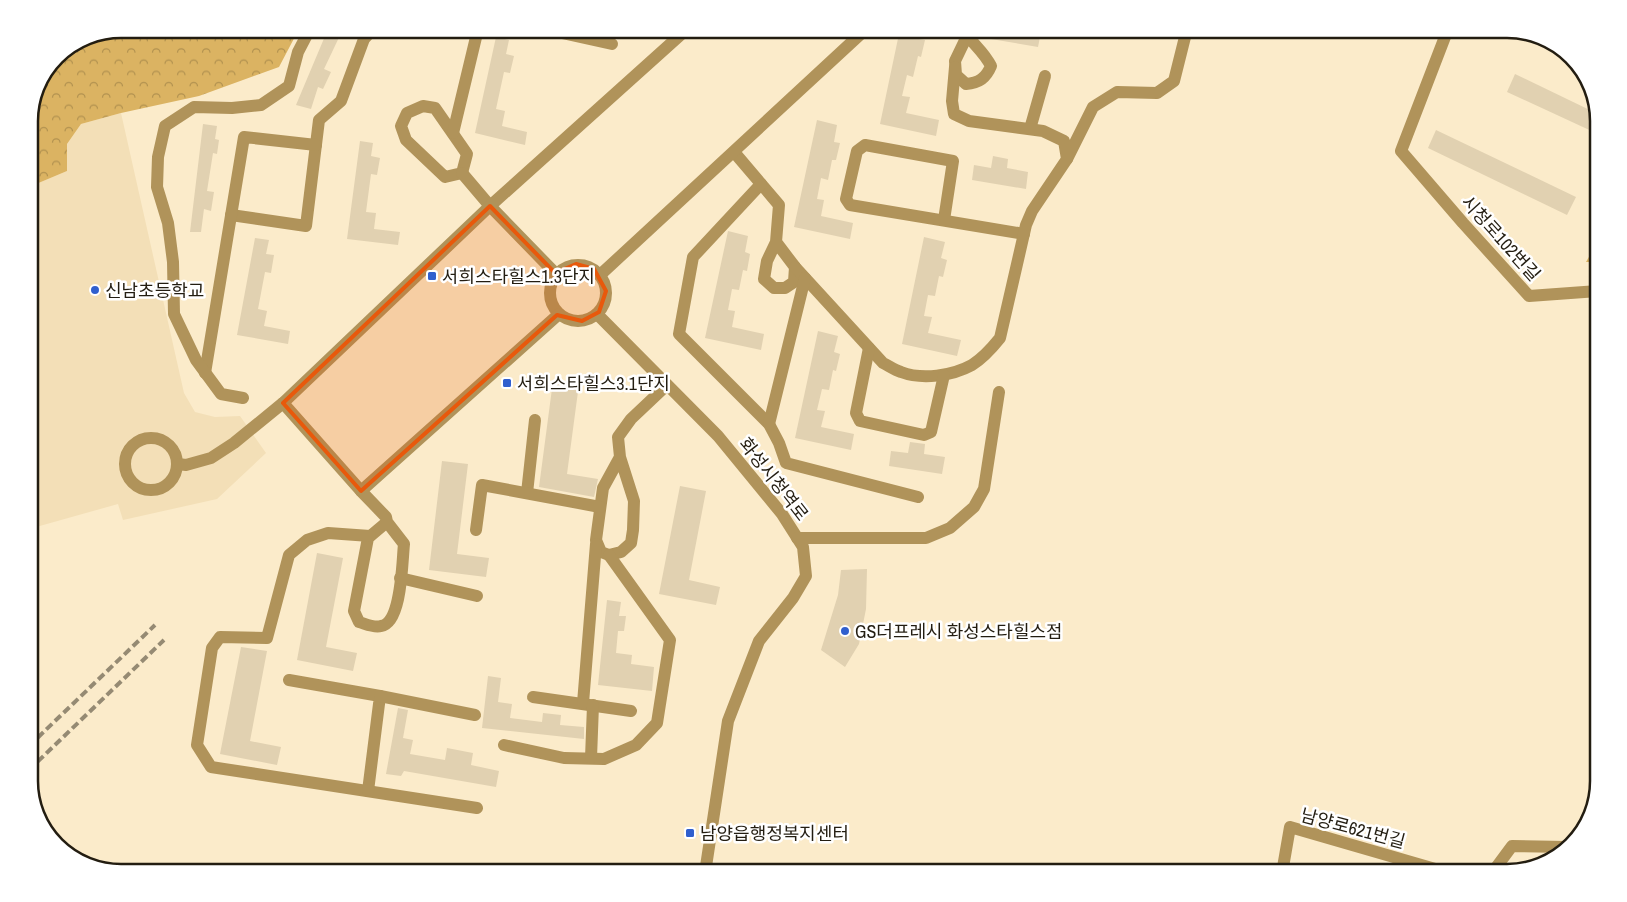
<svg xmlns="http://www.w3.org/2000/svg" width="1627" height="902" font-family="'Archivo Narrow','Noto Sans KR',sans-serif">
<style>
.built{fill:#f3dfb7}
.forest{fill:url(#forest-crowns)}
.building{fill:#e1d1b1}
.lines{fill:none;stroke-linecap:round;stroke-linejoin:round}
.minor{stroke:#b0935a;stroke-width:12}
.rail{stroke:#958a73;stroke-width:4;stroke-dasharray:8 4;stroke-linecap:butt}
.marked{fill:#e8590c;fill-opacity:0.2;stroke:#e8590c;stroke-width:4;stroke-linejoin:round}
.poi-dot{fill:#305fce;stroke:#fff;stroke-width:2}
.labels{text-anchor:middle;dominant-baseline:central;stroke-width:5;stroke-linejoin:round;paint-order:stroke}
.street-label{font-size:18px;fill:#231d11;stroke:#fff}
.poi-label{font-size:18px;fill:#231d11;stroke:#fff;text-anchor:start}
.rim{fill:none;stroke:#231d11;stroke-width:2.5}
</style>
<defs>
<pattern id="forest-crowns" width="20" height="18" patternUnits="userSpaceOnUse" patternTransform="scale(1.25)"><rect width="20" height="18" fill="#dbb362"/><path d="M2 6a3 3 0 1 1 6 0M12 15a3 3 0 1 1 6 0" fill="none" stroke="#b1914f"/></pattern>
</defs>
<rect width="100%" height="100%" fill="#fbebca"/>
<path class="built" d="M121,113L184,393L195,412L215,417L240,416L266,453L217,499L123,520L118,504L29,529V187L67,171V144L81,124Z"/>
<g class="forest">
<path d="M120,29H299L279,67L199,96L121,113L81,124L67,144V171L29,187V115L56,55L85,36Z"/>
<path d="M1598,241V262H1586Z"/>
</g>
<g class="building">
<path d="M328,29H343L324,69L331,72L323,89L318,87L311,109L296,105Z"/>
<path d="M900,29H921L919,39L925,40L921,57L918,56L913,77L907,75L902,96L910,97L906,113L939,120L936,136L880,124Z"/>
<path d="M972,29H1030L1041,32L1038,47L979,37Z"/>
<path d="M496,37L509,40L506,54L514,56L510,73L504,72L496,109L505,111L502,126L527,132L525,145L475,133Z"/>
<path d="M1515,74L1598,114V134L1507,92Z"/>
<path d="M817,120L837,125L834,142L840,143L836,160H832L828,180L821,178L817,199L824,200L821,216L853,223L850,239L794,227Z"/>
<path d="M203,124L217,126L215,139L219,140L217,154L213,153L207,191L214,192L211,211L204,209L201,232H190Z"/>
<path d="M1436,130L1576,197L1567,215L1428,148Z"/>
<path d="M360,141L373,143L371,156L380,158L377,175L371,174L366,212L376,213L374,229L400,232L398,245L347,239Z"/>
<path d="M993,156L1008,159L1007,168L1028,172L1026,189L972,180L974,165L991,168Z"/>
<path d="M728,231L748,236L745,252L750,254L747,271L743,270L739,290L732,289L728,310L735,311L732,327L764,334L761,350L705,338Z"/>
<path d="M924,237L945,242L941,258L947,260L943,277L939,276L935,296L928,295L924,316L932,317L928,333L961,340L957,356L902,344Z"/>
<path d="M255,238L269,240L266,254L274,255L271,273L265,272L258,309L267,311L264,326L290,331L288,344L237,335Z"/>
<path d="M818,331L838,336L834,352L840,354L836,371L833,370L829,390L822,389L817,410L825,411L821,427L854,434L851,450L795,438Z"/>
<path d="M553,381L579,384L567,474L598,479L594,497L539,487Z"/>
<path d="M910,442L925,444L924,454L945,457L942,474L889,466L891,451L908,453Z"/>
<path d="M442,461L468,464L457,554L489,558L486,577L429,570Z"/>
<path d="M680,486L706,491L689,580L720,587L716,605L659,594Z"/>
<path d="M317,553L343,558L326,647L357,653L353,671L297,660Z"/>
<path d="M867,569L866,609L859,644L845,667L821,650L838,595L841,570Z"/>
<path d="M607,600L621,602L619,616H626L624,631H618L616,653L632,655L631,664L654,667L652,691L598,685Z"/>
<path d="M241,647L267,651L250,741L281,747L277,765L220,754Z"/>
<path d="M488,676L501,678L498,702L512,704L510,718L542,722L543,713L561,715L560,725L584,727V739L482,728Z"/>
<path d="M398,708L408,710L403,738L413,740L410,754L445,760L447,748L473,753L471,765L499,771L496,787L404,771L401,776L386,774Z"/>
</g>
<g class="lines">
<g class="minor">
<path d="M544,29L612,44"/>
<path d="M963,29C971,43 983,50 991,66C986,78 979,83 966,84L956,75L955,61L967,36"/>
<path d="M1448,29L1401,151L1463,223L1529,296L1598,291"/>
<path d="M423,106L435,108L467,154L462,173L445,177L406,140L401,126L407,113Z"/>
<path d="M1030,129L1045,76"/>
<path d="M453,133L478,29"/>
<path d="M734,152L779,205L776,242L795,267L794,282L785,288H774L764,279L767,261L776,242"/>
<path d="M1067,159L1093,107L1117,92L1157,93L1174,81L1187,29"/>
<path d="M462,173L490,206L556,274"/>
<path d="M761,184L693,257L679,334L769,424L779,443L786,463L918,497"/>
<path d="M231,215L306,226L319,120L341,101L364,39L373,29"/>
<path d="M944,220L953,161L865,145L857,151L846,199L850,205L1024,234"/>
<circle cx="578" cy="293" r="28"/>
<path d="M795,267L883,363C889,366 895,370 901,372C922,380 952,376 972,365C983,358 992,348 1000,338L1026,225L1032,211L1067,159L1064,141L1043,131L969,121L954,114L952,101L955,67"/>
<path d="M600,275L866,29"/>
<path d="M597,314L718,436L782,514L803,547L806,576L793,598L759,641L728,721L705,873"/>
<path d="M869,348L856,413L860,421L924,435L931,432L944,375"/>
<path d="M205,373L244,137L316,145"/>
<path d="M243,398L221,394L196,360L174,314L173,262L168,223L157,187L158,157L165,126L194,107L232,108L261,105L289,86L298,52L310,29"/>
<path d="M283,403L361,491L559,314"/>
<path d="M769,424L805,278"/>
<circle cx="151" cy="464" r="26"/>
<path d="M620,457L603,488L596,540L601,552L609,555L621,552L631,543L633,530L634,501L620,457L618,437L631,419L667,385"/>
<path d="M178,464L186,465L211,458L234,443L283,403L490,206L687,29"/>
<path d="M361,491L386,517L387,522L404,544C402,562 402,623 381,626C374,628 366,624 359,622L354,611L368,538L387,522"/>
<path d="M527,493L535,420"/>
<path d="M476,530L482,485L600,507"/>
<path d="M370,536L328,533L307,540L289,555L267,638L220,637L212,648L197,745L211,767L477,808"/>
<path d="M797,538H926L950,528L974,507L984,489L999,392"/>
<path d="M400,578L477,596"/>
<path d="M289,680L380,696L368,791"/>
<path d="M380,696L475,715"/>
<path d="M533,697L631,711"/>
<path d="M583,703L596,544"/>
<path d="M504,745L564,758L604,759L636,745L657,723L670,640L609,555"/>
<path d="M591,758L593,705"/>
<path d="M1282,873L1290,827L1449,873"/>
<path d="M1492,873L1512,846L1566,847"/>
</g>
<g class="rail">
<path d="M29,746L155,625"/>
<path d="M29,770L164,640"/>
</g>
</g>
<path class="marked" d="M490,206L555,273L576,264L594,269L606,291L599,312L582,321L557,315L361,491L283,403Z"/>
<g class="poi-dot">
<rect x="427" y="271" width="10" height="10" rx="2.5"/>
<circle cx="95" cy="290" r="5"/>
<rect x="502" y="378" width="10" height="10" rx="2.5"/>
<circle cx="845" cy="631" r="5"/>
<rect x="685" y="828" width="10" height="10" rx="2.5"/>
</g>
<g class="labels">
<g class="street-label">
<text transform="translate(1501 238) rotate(48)">시청로102번길</text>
<text transform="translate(774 479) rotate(52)">화성시청역로</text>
<text transform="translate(1353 828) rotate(15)">남양로621번길</text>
</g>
<g class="poi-label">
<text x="442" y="276">서희스타힐스1.3단지</text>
<text x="105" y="290">신남초등학교</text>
<text x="517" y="383">서희스타힐스3.1단지</text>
<text x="855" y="631">GS더프레시 화성스타힐스점</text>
<text x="700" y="833">남양읍행정복지센터</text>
</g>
</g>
<path d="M0 0H1627V902H0ZM121 38H1507A83 83 0 0 1 1590 121V781A83 83 0 0 1 1507 864H121A83 83 0 0 1 38 781V121A83 83 0 0 1 121 38Z" fill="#fff" fill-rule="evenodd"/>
<path class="rim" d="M121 38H1507A83 83 0 0 1 1590 121V781A83 83 0 0 1 1507 864H121A83 83 0 0 1 38 781V121A83 83 0 0 1 121 38Z"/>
</svg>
